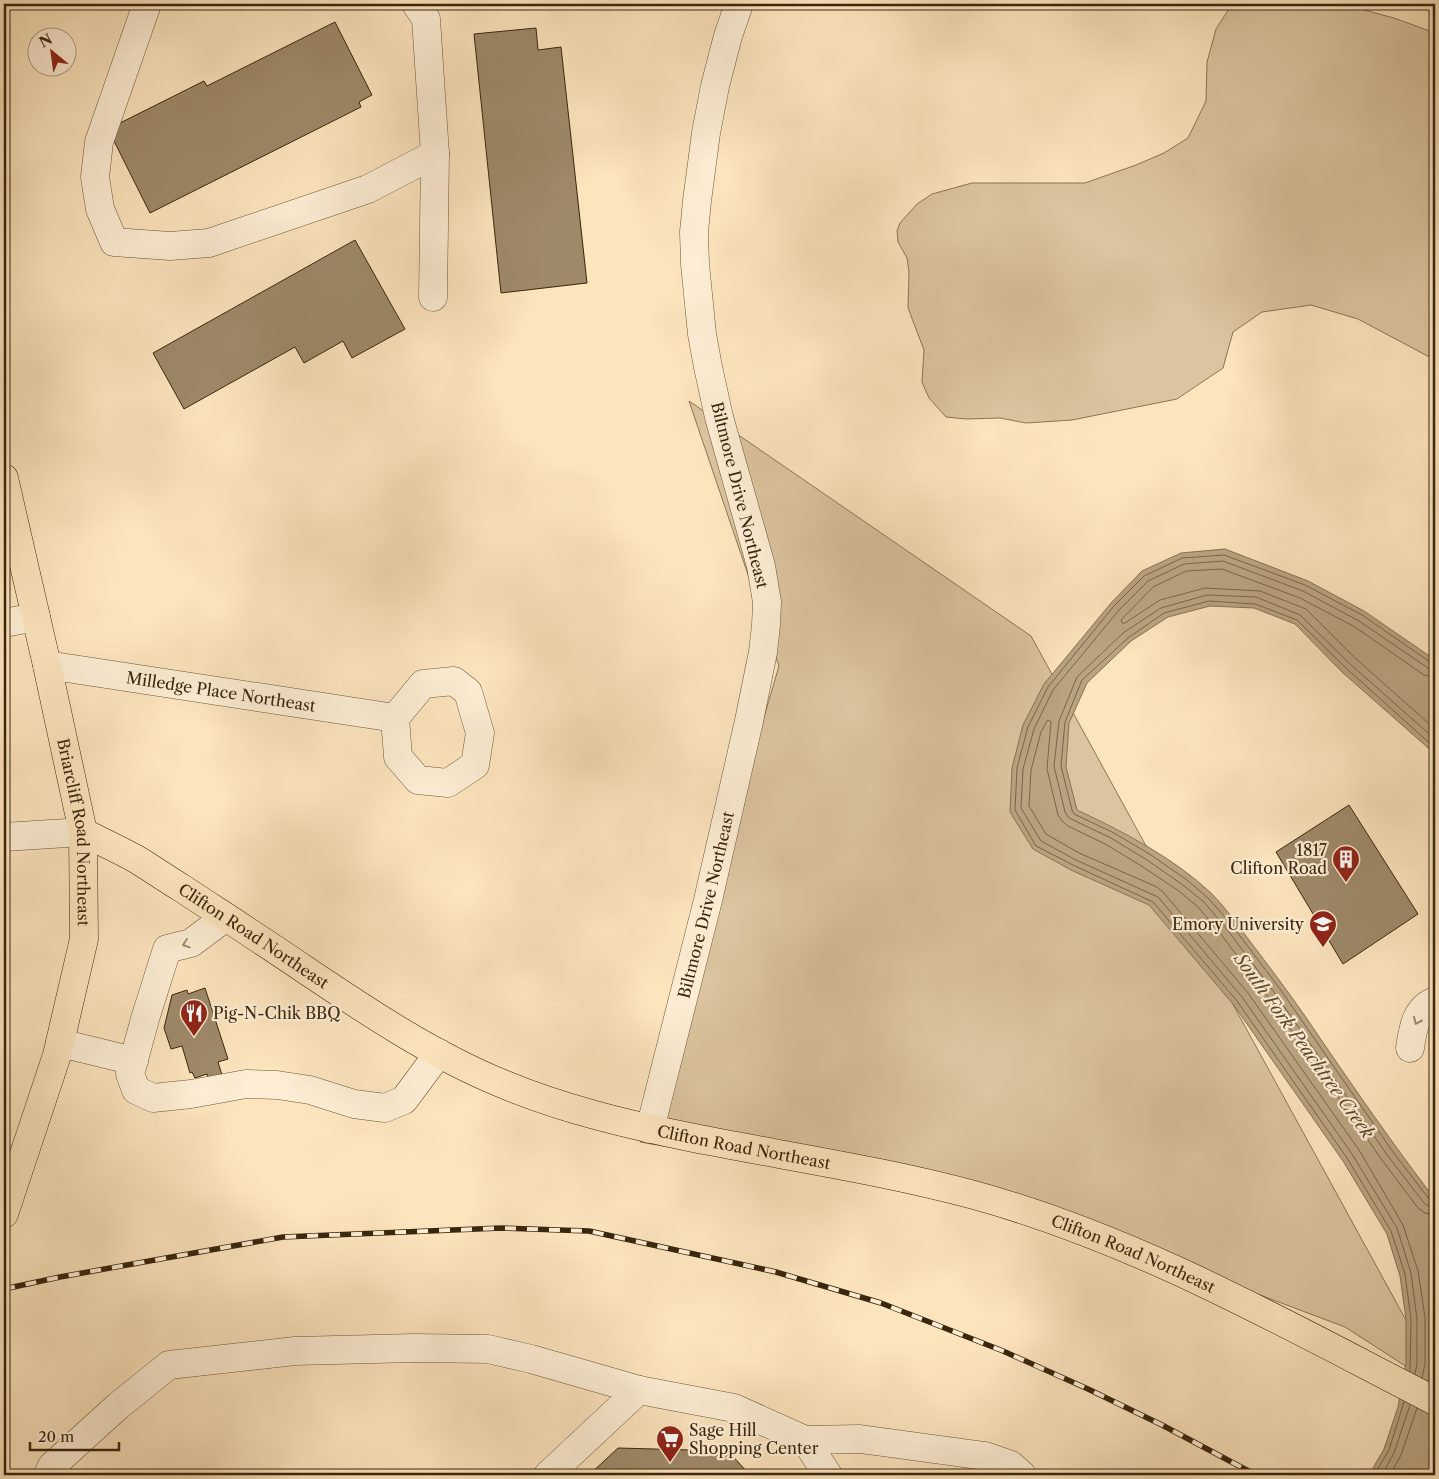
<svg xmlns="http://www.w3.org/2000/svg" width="1439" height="1479" font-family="'Libre Caslon Text',serif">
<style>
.green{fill:#dbc49f;stroke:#8a7556}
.water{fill:#baa381;stroke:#867153}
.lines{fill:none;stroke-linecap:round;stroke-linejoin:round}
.shore{stroke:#7a6447;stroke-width:1}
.building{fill:#9e8969;stroke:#39260d}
.minor-casing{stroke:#6a5639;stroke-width:29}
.major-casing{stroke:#39260d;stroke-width:29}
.minor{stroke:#fdedd4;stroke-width:28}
.major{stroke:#fce4bd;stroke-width:28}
.rail-casing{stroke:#39260d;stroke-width:5.5}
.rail{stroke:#fdedd4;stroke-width:4;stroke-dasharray:11;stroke-linecap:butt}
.oneway{stroke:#9b8a70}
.labels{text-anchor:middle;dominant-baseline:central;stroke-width:4.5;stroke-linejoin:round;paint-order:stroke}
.street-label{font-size:16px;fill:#39260d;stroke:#fdedd4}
.poi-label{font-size:16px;fill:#39260d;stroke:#fdedd4;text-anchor:end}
.water-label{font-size:18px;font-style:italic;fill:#604c30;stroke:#fdedd4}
</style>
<rect width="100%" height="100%" fill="#fce4bd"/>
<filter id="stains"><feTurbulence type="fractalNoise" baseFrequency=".004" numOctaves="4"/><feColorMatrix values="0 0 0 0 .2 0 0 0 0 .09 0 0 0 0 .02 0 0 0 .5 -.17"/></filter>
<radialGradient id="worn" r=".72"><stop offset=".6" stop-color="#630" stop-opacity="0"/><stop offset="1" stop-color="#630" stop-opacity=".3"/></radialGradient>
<g class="green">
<path d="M1232,4H1342L1394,18L1435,33V360L1358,319L1311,305L1262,312L1233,332L1223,368L1177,399L1072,420L1026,423L1000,418L966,419L946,417L929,398L922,382L924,350L908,308L909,272L907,258L898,242L897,231L900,223L917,204L932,194L972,183H1085L1136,165L1164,153L1188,138L1206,101L1207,62L1216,29Z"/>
<path d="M689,401L1031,636L1435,1373V1385L1345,1327L1093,1232L830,1175L640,1142L779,666Z"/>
</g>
<path class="water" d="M1225,549L1308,581L1364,611L1431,657L1435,660V754L1342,672L1295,624L1254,608L1210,606L1168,617L1131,641L1087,683L1069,723L1066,767L1077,810C1122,831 1174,858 1211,893C1225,907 1237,924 1249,940C1268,965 1287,990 1305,1016C1347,1078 1389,1139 1434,1198L1435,1200V1475H1369L1384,1449L1398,1407L1406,1363V1319L1400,1276L1387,1234L1343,1161L1233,1004L1149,905L1071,870L1033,849L1010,812L1012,768L1023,725L1044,684L1111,603L1142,571L1181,553Z"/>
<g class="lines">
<g class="shore">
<path d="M1435,677L1424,675L1355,627L1300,598L1222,569L1186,571L1153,587L1121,620L1122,623H1125L1160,600L1205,588L1260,591L1306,609L1355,658L1435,729"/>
<path d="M1435,739L1350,664L1300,615L1256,597L1207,595L1161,608L1123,633L1077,677L1059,721L1054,766L1065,812L1069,818L1111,838L1147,860L1183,885L1204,902L1226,928L1274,992L1388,1156L1424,1203L1430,1207L1435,1208"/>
<path d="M1435,748L1346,668L1297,620L1255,604L1209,601L1164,613L1128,638L1082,680L1065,722L1061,766L1072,810L1074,814L1114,833L1151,855L1187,880L1208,898L1231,924L1280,989L1393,1152L1429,1199L1435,1201"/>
<path d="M1410,1371L1411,1319L1405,1274L1391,1231L1347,1158L1237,1001L1153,902L1073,865L1036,846L1015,810L1017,768L1028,727L1048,687L1114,606L1144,576L1182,558L1224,555L1305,585L1362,615L1430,662L1435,663"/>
<path d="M1415,1374L1417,1364V1319L1411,1273L1397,1228L1352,1154L1242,997L1158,897L1076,860L1041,841L1021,808L1023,769L1034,729L1053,690L1119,610L1148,581L1184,564L1223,561L1303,591L1359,621L1428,668L1435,670"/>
<path d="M1422,1378L1425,1364V1317L1418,1271L1403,1225L1359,1150L1248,993L1163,892L1157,887L1079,853L1046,834L1029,806L1031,770L1041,732L1047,721L1049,720L1051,722L1047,769L1058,815L1062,821L1068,826L1107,845L1143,867L1179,891L1198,907L1220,933L1268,997L1382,1160L1418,1208L1425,1213L1435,1215"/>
<path d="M1374,1475L1389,1450L1404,1402"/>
<path d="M1382,1475L1394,1453L1410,1405"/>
<path d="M1390,1475L1401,1455L1417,1408"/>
</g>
</g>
<g class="building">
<path d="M335,22L372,95L359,102L361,107L150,213L108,129L204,81L207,86Z"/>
<path d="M536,28L538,50L561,47L587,283L501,293L474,34Z"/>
<path d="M355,240L405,329L352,358L343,341L304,363L295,347L184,409L153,353Z"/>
<path d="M1349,805L1418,914L1343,964L1276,852Z"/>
<path d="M205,988L228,1059L218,1062L222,1075L208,1079L207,1074L195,1078L192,1072L190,1073L182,1046L171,1049L164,1028L172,995L187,990L188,994Z"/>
<path d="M618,1448L728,1451L750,1475H589Z"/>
</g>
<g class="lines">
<g class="minor-casing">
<g id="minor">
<path d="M147,4L99,142L95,177L100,209L114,242L170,246L209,243L368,189L435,154"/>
<path d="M416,4L426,19L435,154L433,297"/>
<path d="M4,623L36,617"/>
<path id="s1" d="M47,665L395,718"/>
<path d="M454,681L468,692L480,733L475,765L448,783L418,780L398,757L395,718L423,684Z"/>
<path d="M4,837L83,832"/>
<path d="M226,917L191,943L167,949L145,1019L130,1074L136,1090L153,1098L191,1094L246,1084L277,1085L310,1090L354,1104L385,1108L404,1100L439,1053"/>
<path d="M60,1043L134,1061"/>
<path d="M1410,1048C1413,1029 1415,1009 1435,1001"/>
<path id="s2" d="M650,1129L708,900L749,721L763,652L766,625L767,602L761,566L719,417L708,367L702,334L695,264L694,232L697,201L706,133L715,86L728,36L739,4"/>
<path d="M805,1440L860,1439L985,1456L1011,1465L1022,1475"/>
<path d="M48,1475L52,1466L118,1406L169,1365L295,1351L415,1348L488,1349L531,1359L639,1390L734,1408L805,1440L828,1475"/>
<path d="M548,1475L639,1390"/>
</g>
</g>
<g class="major-casing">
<g id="major">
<path id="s3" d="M4,478L47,665L83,832L84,939L57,1055L4,1214"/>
<path id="s4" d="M83,832C100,841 118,849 136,859C151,868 165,878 180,887C221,914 263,941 304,969C368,1012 432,1055 503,1084C563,1109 626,1124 689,1137C784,1156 881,1170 974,1195C1138,1240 1285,1324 1435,1401"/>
</g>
</g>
<use href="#minor" class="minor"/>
<use href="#major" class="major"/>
<g class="rail-casing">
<path id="rail" d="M4,1289L60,1277L283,1237L501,1228L589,1231L776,1272L881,1303L1003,1351L1088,1389L1162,1425L1256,1475"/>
</g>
<use href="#rail" class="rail"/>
</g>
<defs><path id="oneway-chevron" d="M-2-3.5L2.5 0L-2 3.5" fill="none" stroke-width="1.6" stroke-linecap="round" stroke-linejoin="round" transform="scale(1.25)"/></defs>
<g class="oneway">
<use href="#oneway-chevron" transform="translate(186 944) rotate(161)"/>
<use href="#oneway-chevron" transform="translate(1417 1021) rotate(114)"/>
</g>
<defs>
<g id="building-pin" transform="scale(1.4375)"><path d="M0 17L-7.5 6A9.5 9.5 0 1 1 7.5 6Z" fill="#8f2418" stroke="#fdedd4"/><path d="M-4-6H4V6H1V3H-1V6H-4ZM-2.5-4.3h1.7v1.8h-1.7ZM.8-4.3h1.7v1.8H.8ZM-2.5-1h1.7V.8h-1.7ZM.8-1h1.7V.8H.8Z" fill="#fff"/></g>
<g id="university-pin" transform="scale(1.4375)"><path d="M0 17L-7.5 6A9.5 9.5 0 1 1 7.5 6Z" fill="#8f2418" stroke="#fdedd4"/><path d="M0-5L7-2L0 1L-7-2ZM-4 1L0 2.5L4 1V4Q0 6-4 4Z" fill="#fff"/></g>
<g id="restaurant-pin" transform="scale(1.4375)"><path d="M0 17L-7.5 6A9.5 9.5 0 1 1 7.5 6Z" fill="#8f2418" stroke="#fdedd4"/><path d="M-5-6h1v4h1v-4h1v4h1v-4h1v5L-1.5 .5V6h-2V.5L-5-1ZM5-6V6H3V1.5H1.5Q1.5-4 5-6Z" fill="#fff"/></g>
<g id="supermarket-pin" transform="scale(1.4375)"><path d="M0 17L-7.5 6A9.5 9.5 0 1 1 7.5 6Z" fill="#8f2418" stroke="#fdedd4"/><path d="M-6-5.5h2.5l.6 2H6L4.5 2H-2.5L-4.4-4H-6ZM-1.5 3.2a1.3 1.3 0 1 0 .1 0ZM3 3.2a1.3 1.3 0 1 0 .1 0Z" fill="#fff"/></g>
</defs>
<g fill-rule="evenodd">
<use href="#building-pin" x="1346" y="859"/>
<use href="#university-pin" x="1323" y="924"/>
<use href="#restaurant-pin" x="194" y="1013"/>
<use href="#supermarket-pin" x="670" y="1439"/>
</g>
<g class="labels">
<g class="street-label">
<text transform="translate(740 495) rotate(76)">Biltmore Drive Northeast</text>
<text stroke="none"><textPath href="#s1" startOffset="176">Milledge Place Northeast</textPath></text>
<text stroke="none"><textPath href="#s3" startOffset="362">Briarcliff Road Northeast</textPath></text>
<text stroke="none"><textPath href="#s2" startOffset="231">Biltmore Drive Northeast</textPath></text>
<text stroke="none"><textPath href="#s4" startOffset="200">Clifton Road Northeast</textPath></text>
<text stroke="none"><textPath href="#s4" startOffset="740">Clifton Road Northeast</textPath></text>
<text stroke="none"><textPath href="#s4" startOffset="1145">Clifton Road Northeast</textPath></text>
</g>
<g class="poi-label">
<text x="1327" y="850">1817<tspan x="1327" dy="18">Clifton Road</tspan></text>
<text x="1304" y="924">Emory University</text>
<text x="213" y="1013" text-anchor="start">Pig-N-Chik BBQ</text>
<text x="689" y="1430" text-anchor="start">Sage Hill<tspan x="689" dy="18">Shopping Center</tspan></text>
</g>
<g class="water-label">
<text transform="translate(1304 1046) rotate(54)">South Fork Peachtree Creek</text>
</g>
</g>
<rect width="1439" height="1479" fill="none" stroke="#fce4bd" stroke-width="20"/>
<rect x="5" y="5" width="1429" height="1469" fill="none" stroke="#39260d" stroke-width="2.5"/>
<rect x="10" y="10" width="1419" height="1459" fill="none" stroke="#39260d"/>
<g transform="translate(52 52) rotate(331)"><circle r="24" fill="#fdedd4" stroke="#af9d84"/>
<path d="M0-4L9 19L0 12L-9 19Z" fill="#8f2418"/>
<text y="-8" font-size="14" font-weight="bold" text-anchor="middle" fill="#39260d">N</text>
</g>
<path d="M30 1442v8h89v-8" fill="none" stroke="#39260d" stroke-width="2.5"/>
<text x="38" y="1442" font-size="15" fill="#39260d" stroke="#fdedd4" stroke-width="4" paint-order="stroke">20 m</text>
<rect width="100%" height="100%" filter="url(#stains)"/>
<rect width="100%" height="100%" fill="url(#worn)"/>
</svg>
